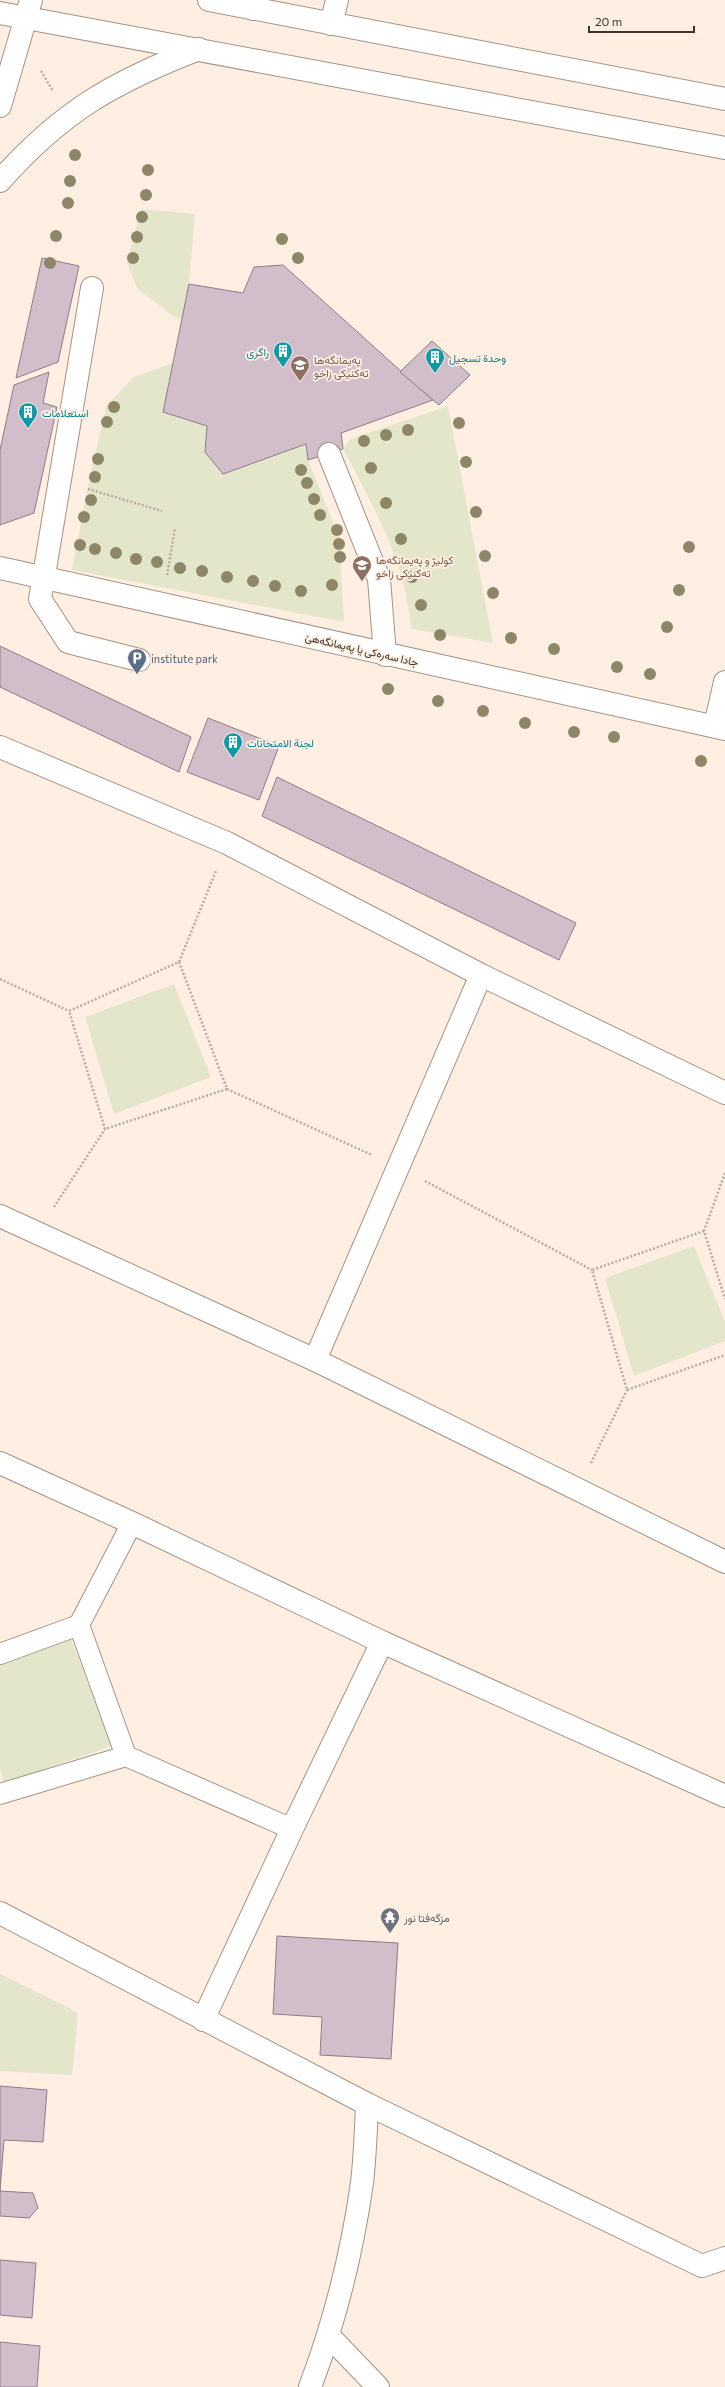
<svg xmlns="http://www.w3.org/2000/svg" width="725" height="2387" font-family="Commissioner,Vazirmatn,sans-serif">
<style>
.green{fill:#e4e6cb}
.building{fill:#d2becb;stroke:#8e7b88}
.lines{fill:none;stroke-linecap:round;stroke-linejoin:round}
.lane-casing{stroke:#a49385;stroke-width:22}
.street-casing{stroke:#a49385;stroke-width:24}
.secondary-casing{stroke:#a49385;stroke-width:24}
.primary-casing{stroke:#a49385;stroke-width:24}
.path{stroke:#b7aba1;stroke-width:2.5;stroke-dasharray:2 2;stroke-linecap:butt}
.lane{stroke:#fff;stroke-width:20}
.street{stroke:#fff;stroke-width:22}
.secondary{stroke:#fff;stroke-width:22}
.primary{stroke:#fff;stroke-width:22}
.tree{fill:#8d8667}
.labels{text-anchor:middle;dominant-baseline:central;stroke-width:3.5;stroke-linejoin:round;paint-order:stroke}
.culture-label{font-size:11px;fill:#0d838f;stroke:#feefe2;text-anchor:start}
.education-label{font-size:11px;fill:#785e54;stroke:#feefe2;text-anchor:start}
.street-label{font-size:11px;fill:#3b342e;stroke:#feefe2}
.service-label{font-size:11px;fill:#4e5e75;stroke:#feefe2;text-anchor:start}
.worship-label{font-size:11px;fill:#5b616d;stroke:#feefe2;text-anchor:start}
</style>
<rect width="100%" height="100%" fill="#feefe2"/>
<g class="green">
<path d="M141,209L195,214L189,284L182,319L174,317L137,288L127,263Z"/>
<path d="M173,363L163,411L207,426L205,452L223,474L306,444L308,460L339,537L344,622L72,570L90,475L107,405L134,377Z"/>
<path d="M448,406L493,643L411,629C406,563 374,507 343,449L350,439Z"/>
<path d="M174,984L211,1077L114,1114L85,1017Z"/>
<path d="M694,1246L725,1322V1341L634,1376L605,1278Z"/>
<path d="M71,1639L112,1746L4,1783L0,1768V1664Z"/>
<path d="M0,1974L68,2007L78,2014L72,2075L0,2071Z"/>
</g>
<g class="building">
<path d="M42,258L79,266L58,362L16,378Z"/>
<path d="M283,265L433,400L341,433L343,449L308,460L306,444L223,474L205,452L207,426L163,412L189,284L243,293L254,267Z"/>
<path d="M432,341L470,375L439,405L400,372Z"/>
<path d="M49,372L43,403L57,407L34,513L0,525V450L14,385Z"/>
<path d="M0,646L191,737L179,772L0,687Z"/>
<path d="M208,718L279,746L259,800L187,772Z"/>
<path d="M277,777L576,923L559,960L262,816Z"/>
<path d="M277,1936L398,1943L391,2059L320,2055L322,2017L273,2014Z"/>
<path d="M0,2086L47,2090L43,2142L4,2140L0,2191L33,2193L38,2208L29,2218L0,2216Z"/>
<path d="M0,2260L36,2263L32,2318L0,2315Z"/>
<path d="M0,2342L40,2346L37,2387H0Z"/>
</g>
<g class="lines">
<g class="lane-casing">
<g id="lane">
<path d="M79,1625L132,1523"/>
<path d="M0,1654L79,1625L126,1756"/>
<path d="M0,1794L126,1756L292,1829"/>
</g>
</g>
<g class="street-casing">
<g id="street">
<path d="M331,24L337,0"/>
<path d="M92,288L40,599L68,642L139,660"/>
<path d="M329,454L379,579L385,655"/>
<path d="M0,568L725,729"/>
<path d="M715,726L725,682"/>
<path d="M0,747L227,843L481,975L725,1093"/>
<path d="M0,1216L315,1360L725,1562"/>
<path d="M315,1360L481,975"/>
<path d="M0,1463L132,1523L382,1642L725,1796"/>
<path d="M0,1913L367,2104L702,2266L725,2258"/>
<path d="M203,2020L292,1829L382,1642"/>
<path d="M329,2336L378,2387"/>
<path d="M310,2387C335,2321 352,2253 362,2183C365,2157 366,2130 367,2104"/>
</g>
</g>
<g class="secondary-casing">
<g id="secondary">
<path d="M209,0L725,99"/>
<path d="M0,13L725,148"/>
</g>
</g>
<g class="primary-casing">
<g id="primary">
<path d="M239,0L253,9"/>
<path d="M0,106L31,0"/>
<path d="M0,181C61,112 113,82 199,49"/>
</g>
</g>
<g class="path">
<path d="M41,71L53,91"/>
<path d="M88,489L162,511"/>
<path d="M167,575L175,528"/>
<path d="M179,962L216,871"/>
<path d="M0,979L69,1011"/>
<path d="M227,1089L105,1129L69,1011L179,962L227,1089L372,1155"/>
<path d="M725,1173L704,1231L725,1299"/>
<path d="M425,1181L592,1270"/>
<path d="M54,1207L105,1129"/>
<path d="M704,1231L592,1270L627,1390L725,1355"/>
<path d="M591,1463L627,1390"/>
</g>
<use href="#lane" class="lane"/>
<use href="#street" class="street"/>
<use href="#secondary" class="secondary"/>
<use href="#primary" class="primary"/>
</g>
<g class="tree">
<circle cx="75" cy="155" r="6"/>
<circle cx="148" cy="170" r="6"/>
<circle cx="70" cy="181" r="6"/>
<circle cx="146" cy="195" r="6"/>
<circle cx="68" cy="203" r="6"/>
<circle cx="142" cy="217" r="6"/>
<circle cx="56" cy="236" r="6"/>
<circle cx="137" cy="237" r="6"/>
<circle cx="282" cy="239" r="6"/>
<circle cx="133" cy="258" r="6"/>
<circle cx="298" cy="258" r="6"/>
<circle cx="50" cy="263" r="6"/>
<circle cx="114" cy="407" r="6"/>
<circle cx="107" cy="422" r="6"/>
<circle cx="459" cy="423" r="6"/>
<circle cx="408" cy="430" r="6"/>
<circle cx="386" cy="435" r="6"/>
<circle cx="364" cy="441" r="6"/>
<circle cx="98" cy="459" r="6"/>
<circle cx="466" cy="462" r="6"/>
<circle cx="371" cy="468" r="6"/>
<circle cx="301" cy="470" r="6"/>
<circle cx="95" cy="477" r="6"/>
<circle cx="307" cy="483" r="6"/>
<circle cx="314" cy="499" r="6"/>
<circle cx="91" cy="500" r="6"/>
<circle cx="386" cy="503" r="6"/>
<circle cx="476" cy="512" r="6"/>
<circle cx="320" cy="515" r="6"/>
<circle cx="84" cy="517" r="6"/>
<circle cx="337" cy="530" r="6"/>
<circle cx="401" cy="539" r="6"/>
<circle cx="339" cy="544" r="6"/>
<circle cx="80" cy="545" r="6"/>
<circle cx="689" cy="547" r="6"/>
<circle cx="95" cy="549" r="6"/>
<circle cx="116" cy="553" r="6"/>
<circle cx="485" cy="556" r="6"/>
<circle cx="340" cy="557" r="6"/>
<circle cx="136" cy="559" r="6"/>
<circle cx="157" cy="562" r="6"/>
<circle cx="180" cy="568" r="6"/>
<circle cx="202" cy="571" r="6"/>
<circle cx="227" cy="577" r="6"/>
<circle cx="412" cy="577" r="6"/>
<circle cx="253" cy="581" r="6"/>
<circle cx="332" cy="585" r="6"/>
<circle cx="275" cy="586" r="6"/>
<circle cx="679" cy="590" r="6"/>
<circle cx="301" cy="591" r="6"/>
<circle cx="493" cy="593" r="6"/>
<circle cx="421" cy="605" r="6"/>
<circle cx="667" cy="627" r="6"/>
<circle cx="440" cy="635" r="6"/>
<circle cx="511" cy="638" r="6"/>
<circle cx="554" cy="649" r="6"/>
<circle cx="617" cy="667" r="6"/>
<circle cx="650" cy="674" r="6"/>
<circle cx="388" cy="689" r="6"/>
<circle cx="438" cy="701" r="6"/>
<circle cx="483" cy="711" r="6"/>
<circle cx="525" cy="723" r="6"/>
<circle cx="574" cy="732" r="6"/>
<circle cx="614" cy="737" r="6"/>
<circle cx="701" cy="761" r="6"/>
</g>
<defs>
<g id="building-pin" transform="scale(1)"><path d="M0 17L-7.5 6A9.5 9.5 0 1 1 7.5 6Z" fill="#0f9aa8" stroke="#feefe2"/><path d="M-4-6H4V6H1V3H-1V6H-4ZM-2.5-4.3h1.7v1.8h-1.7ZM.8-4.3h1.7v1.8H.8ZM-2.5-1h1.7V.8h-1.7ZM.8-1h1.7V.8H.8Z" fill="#fff"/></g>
<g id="university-pin" transform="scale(1)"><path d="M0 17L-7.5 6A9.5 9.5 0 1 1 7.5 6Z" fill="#8d6e63" stroke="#feefe2"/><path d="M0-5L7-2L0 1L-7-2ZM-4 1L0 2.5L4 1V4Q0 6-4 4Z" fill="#fff"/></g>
<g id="parking-pin" transform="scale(1)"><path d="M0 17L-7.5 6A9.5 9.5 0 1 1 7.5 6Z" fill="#5c6f8a" stroke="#feefe2"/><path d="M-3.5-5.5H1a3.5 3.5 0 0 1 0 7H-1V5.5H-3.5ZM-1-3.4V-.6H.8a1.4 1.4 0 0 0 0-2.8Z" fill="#fff"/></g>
<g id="temple-pin" transform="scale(1)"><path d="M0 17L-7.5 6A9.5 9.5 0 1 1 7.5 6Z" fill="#6b7280" stroke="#feefe2"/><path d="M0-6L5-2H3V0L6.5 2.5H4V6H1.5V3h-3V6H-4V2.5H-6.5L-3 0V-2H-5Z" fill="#fff"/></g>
</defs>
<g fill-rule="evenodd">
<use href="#building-pin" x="283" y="351"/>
<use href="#building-pin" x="435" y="357"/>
<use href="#university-pin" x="300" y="365"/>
<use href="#building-pin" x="28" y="412"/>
<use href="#university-pin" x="362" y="565"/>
<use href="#parking-pin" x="137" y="658"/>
<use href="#building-pin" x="233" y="742"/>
<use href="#temple-pin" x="390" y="1917"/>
</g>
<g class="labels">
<g class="culture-label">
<text x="269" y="351" text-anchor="end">راگری</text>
<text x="449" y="357">وحدة تسجيل</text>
<text x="42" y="412">استعلامات</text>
<text x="247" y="742">لجنة الامتحانات</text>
</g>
<g class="education-label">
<text x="314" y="359">پەیمانگەها<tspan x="314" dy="13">تەکنیکی زاخو</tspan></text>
<text x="376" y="559">كوليژ و په‌يمانگه‌ها<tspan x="376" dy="13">ته‌كنيكى زاخو</tspan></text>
</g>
<g class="street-label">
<text transform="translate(362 649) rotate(13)">جادا سه‌ره‌كى يا په‌يمانگه‌هێ</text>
</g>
<g class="service-label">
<text x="151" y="658">institute park</text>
</g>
<g class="worship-label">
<text x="404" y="1917">مزگەفتا نور</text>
</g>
</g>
<path d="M589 26v6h105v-6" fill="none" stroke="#3b342e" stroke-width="2"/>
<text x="595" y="26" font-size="12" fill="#3b342e" stroke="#feefe2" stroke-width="3" paint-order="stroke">20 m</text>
</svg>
